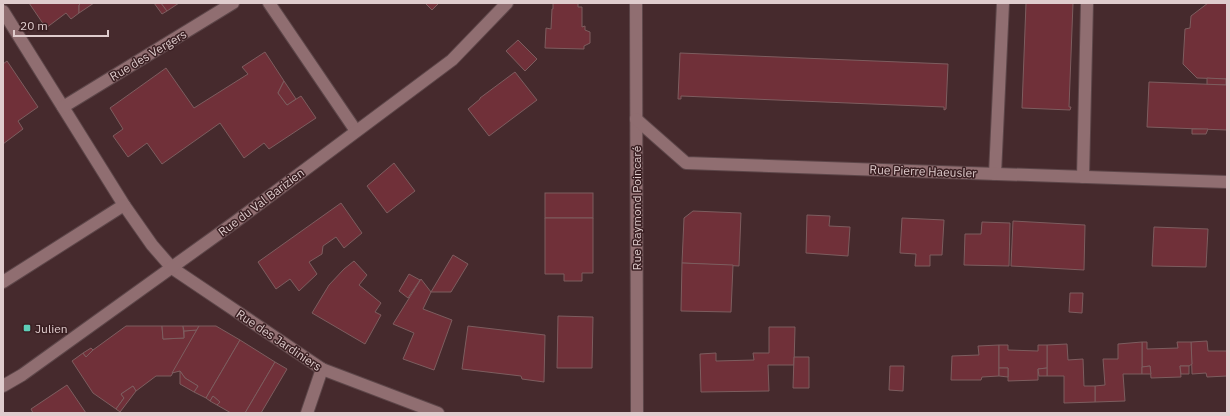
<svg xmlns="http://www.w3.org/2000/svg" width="1230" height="416" font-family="'IBM Plex Sans',sans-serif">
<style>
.building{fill:#703039;stroke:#7d5d5f}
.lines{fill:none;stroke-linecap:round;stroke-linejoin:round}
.lane-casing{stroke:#5d4649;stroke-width:14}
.street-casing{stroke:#5d4649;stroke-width:14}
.lane{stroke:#906e71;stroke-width:12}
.street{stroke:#906e71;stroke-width:12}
.poi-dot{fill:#5eceb8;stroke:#3b2023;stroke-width:1.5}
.labels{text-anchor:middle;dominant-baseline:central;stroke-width:3;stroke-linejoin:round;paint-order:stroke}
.street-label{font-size:12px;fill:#dfcccd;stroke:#3b2023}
.poi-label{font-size:12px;fill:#dfcccd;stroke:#3b2023;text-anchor:start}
</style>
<rect width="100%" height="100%" fill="#462a2d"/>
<g class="building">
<path d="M29,3H81L79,5V13L71,19L66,13L46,28Z"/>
<path d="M81,3H94L79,13V5Z"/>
<path d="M154,3H161L167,11L162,14Z"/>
<path d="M161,3H179L167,11Z"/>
<path d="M425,3H439L432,10Z"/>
<path d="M553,3H578V7H582V27L585,26V30L590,32V43L584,46V49L545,48L546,28L551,29L552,9H553Z"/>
<path d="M1026,3H1073L1069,107H1071L1070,110L1022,108Z"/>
<path d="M1208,3H1227V79L1197,78L1183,64L1185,29L1190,28L1191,16Z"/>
<path d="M518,40L537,59L525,71L506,51Z"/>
<path d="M265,52L284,81L278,93L287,105L301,96L316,118L269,149L264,143L244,158L220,123L162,164L147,143L128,157L113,136L123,129L110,108L166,68L194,108L248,74L242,67Z"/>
<path d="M680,53L948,64L946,109L944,110V107L681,96V99H678Z"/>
<path d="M7,61L38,107L18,121L23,129L3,144V64Z"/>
<path d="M515,72L537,100L489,136L468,109L480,99V98Z"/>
<path d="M1207,78L1226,79V85H1207Z"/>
<path d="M284,81L296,99L287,105L278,93Z"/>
<path d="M1149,82L1227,85V130L1147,127Z"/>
<path d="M1192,129H1208L1206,134H1192Z"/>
<path d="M394,163L415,191L387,213L367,186Z"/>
<rect x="545" y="193" width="48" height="25"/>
<path d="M341,203L362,233L344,248L336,237L323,246L322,254L309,262L317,274L299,291L290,279L276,289L258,262Z"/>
<path d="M693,211L741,213L739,266L682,263L684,218Z"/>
<path d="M807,215L830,216L829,226L850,227L848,256L806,253Z"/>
<path d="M545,218H593V273H582V281H564V274H545Z"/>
<path d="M902,218L944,220L942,255H930V266H915L916,254L900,253Z"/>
<path d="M1013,221L1085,225L1084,270L1011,266Z"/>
<path d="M982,222L1010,223L1009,266L964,265L965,234H981Z"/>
<path d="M1154,227L1208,229L1206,267L1152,266Z"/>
<path d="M453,255L468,264L451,292H431Z"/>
<path d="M354,261L367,275L359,285L381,303L375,312L381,315L365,344L312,313L329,285L344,269Z"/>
<path d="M682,263L733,265L731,312L681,311Z"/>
<path d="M409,274L420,280L408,298L399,291Z"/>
<path d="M421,279L431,292L423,309L452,320L434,370L403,359L414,333L393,324Z"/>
<path d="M1070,293H1083L1082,313L1069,312Z"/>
<path d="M558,316L593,317L592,368H557Z"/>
<path d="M126,326H162L163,339L184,338V331L197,330L171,376H156L136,391L133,386L121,394L124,398L116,409L93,393L72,361L83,353L86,357L93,350Z"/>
<path d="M162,326H183L184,338L163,339Z"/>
<path d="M183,326H199L197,330L184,331Z"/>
<path d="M199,326H216L240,340L206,398L194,392L198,386L185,378L180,371L172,373Z"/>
<path d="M468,326L545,335L544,382L522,379L521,376L462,369Z"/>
<path d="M769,327H795L794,365H768L769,391L701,392L700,354L716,353V361L754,360L753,353H769Z"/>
<path d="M240,340L275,362L245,413H231L217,405L220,402L213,396L210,401L206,398Z"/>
<path d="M1207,341L1208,351H1227V376L1207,377L1206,373L1192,374L1191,342Z"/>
<path d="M1142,342H1147V349L1178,348L1177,342H1191L1192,364L1189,366H1180L1181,377L1151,378L1150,366L1142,367Z"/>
<path d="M1142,342V374H1123L1125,401L1095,402V386L1105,385L1103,359H1118V344Z"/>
<path d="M1067,344L1068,360L1083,359L1084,386H1095V402L1064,403V376H1047V345Z"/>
<path d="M999,345V376L982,377L981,380H951L952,356L979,355L978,346Z"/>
<path d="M999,345H1008V350L1038,351V345H1047V368L1038,369V380L1008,381V368H999Z"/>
<path d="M91,348L93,350L86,357L83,353Z"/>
<path d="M794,357H809V388H793Z"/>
<path d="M275,362L287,369L261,413H245Z"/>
<path d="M890,366H904L903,391L889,390Z"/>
<path d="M1150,366L1151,374H1142V367Z"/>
<path d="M1180,366H1189V374H1181Z"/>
<path d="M999,368H1008V377L999,376Z"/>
<path d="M1047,368V376H1039L1038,369Z"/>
<path d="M180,371L185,378L198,386L194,392L180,384Z"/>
<path d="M67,385L86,413H33L31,409Z"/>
<path d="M133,386L136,391L120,412L116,409L124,398L121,394Z"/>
<path d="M213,396L220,402L217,405L210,401Z"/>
</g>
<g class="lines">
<g class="lane-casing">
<g id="lane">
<path d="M995,174L1003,3"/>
<path d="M1083,177L1087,3"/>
<path d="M307,413L322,369"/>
</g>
</g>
<g class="street-casing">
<g id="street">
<path d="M269,3L356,131"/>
<path d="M636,3L637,413"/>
<path d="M3,11L124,205L152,245L172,268L322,369L438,413"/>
<path d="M63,107L233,3"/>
<path d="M636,119L686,163L1227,182"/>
<path d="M3,282L124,205"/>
<path d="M3,386L22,375L235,222L452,60L507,3"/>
</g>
</g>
<use href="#lane" class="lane"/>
<use href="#street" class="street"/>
</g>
<rect class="poi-dot" x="23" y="324" width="8" height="8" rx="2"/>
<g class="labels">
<g class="street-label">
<text transform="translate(148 55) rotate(-31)">Rue des Vergers</text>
<text transform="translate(923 171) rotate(2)">Rue Pierre Haeusler</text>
<text transform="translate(261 202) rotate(-37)">Rue du Val Barizien</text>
<text transform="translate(636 208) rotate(-90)">Rue Raymond Poincaré</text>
<text transform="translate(279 340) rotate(34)">Rue des Jardiniers</text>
</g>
<g class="poi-label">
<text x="35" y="328">Julien</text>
</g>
</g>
<rect width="1230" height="416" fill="none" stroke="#dfcccd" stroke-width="8"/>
<path d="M14 30v6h94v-6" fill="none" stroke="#dfcccd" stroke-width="2"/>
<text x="20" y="30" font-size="12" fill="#dfcccd" stroke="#3b2023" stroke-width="3" paint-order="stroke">20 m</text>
</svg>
